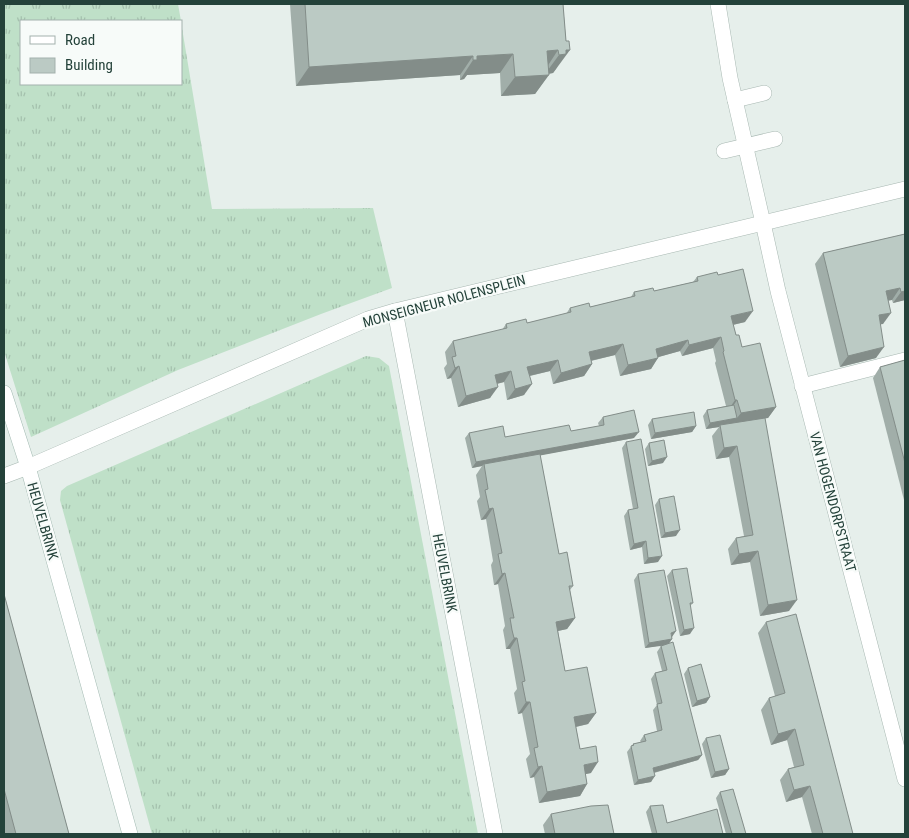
<svg xmlns="http://www.w3.org/2000/svg" width="909" height="838" font-family="'Roboto Condensed',sans-serif">
<style>
.grass{fill:url(#grass-tufts)}
.lines{fill:none;stroke-linecap:round;stroke-linejoin:round}
.lane-casing{stroke:#a8b8b2;stroke-width:16}
.street-casing{stroke:#a8b8b2;stroke-width:16}
.secondary-casing{stroke:#a4bbb3;stroke-width:16}
.lane{stroke:#fff;stroke-width:15}
.street{stroke:#fff;stroke-width:15}
.secondary{stroke:#fff;stroke-width:15}
.wall{fill:#a1aea9}
.shaded-wall{fill:#838d89}
.building{fill:#bbcac4;stroke:#838d89}
.labels{text-anchor:middle;dominant-baseline:central;stroke-width:4.5;stroke-linejoin:round;paint-order:stroke}
.street-label{font-size:14px;fill:#24423a;stroke:#f7fbf9}
</style>
<defs>
<pattern id="grass-tufts" width="24" height="20" patternUnits="userSpaceOnUse" patternTransform="scale(1.25)"><rect width="24" height="20" fill="#bfe0c8"/><path d="M3 7l-1-3M5 7V3M7 7l1-3M15 17l-1-3M17 17v-4M19 17l1-3" fill="none" stroke="#a4c1ad"/></pattern>
</defs>
<rect width="100%" height="100%" fill="#e6efeb"/>
<g class="grass">
<path d="M4,4H178L181,21H21V84H181V22L212,209L373,208L392,288L321,314L178,370L31,437L4,351Z"/>
<path d="M366,356L379,358L389,366L478,834H152L60,500L61,491L67,486Z"/>
</g>
<g class="lines">
<g class="lane-casing">
<g id="lane">
<path d="M718,4L730,78L763,223"/>
<path d="M735,100L764,93"/>
<path d="M724,151L775,139"/>
</g>
</g>
<g class="street-casing">
<g id="street">
<path d="M763,223L778,291L905,779"/>
<path d="M395,311L495,834"/>
<path d="M802,386L905,360"/>
<path d="M4,476L28,467L368,319L395,311L905,189"/>
</g>
</g>
<g class="secondary-casing">
<path id="secondary" d="M4,393L28,467L130,834"/>
</g>
<use href="#lane" class="lane"/>
<use href="#street" class="street"/>
<use href="#secondary" class="secondary"/>
</g>
<g class="wall">
<path d="M290,4H563L566,41L556,69L553,73L549,74L535,94L501,96L500,73L467,75L464,79L460,80V75L296,86Z"/>
<path d="M905,234V300L893,303L892,300H888L883,324H880L876,358L840,367L815,264L823,253Z"/>
<path d="M718,275L745,322L733,325L736,335L742,347L776,407L768,418H765L789,611L760,616L750,562L731,565L728,549L736,538L744,536L729,457L716,459L712,436L719,427L706,429L703,416L707,410L726,406L715,363L716,361L713,348L682,356L680,351L658,357L651,369L620,376L615,355L591,361L592,364L584,376L553,384L550,371L530,376L524,395L507,400L504,382L497,384L490,398L458,407L451,378L447,379L444,368L447,364L445,352L453,341L502,330L506,324L527,323L566,314L570,308L590,307L631,297L634,292L654,291L693,282L697,277Z"/>
<path d="M905,360V504L873,378L880,367Z"/>
<path d="M603,417L634,438L540,455L559,554L573,586L570,590L575,618L567,629L558,631L565,671L596,713L588,724L576,727L580,749L591,773L585,774L587,784L580,796L539,803L534,777L530,778L526,759L530,754L522,713L518,714L514,693L517,689L510,649H506L505,641L503,630L505,626L498,584L494,585L491,565L493,561L486,519L481,520L477,501L480,497L476,475L482,466L472,468L465,438L469,433L505,437L571,431L599,426L598,423Z"/>
<path d="M652,419L696,426L692,432L651,439L648,425Z"/>
<path d="M626,442L658,562L644,564L642,547L630,550L624,516L628,510L633,509L622,448Z"/>
<path d="M649,443L663,463L648,466L645,449Z"/>
<path d="M659,499L676,536L661,538L655,505Z"/>
<path d="M672,570L693,603L690,606V634L680,636L667,576Z"/>
<path d="M638,574L672,637V639L669,643L702,755L698,760L654,773L651,782L634,785L627,752L633,744L641,742L640,741L644,735L657,731L653,710L657,705L651,679L655,673L662,671L657,652L661,646L663,645L645,648L634,580Z"/>
<path d="M4,594L69,834H5L4,829Z"/>
<path d="M766,622L853,834H812L802,797L786,802L780,780L788,769L794,767L787,740L771,745L761,710L769,698L775,696L758,633Z"/>
<path d="M688,668L710,697L706,703L692,707L684,674Z"/>
<path d="M706,738L729,769L725,775L711,778L702,744Z"/>
<path d="M720,792L746,834H726L716,798Z"/>
<path d="M650,806L667,823L723,834H652L646,812Z"/>
<path d="M551,814L614,834H545L543,825Z"/>
</g>
<g class="shaded-wall">
<path d="M558,50L545,70L547,51Z"/>
<path d="M566,50H570L556,69L553,73L545,74L559,55Z"/>
<path d="M513,54L500,73L467,75L464,79L460,80L473,60L477,56Z"/>
<path d="M473,56L460,75L296,86L309,67Z"/>
<path d="M549,75L535,94L501,96L515,77Z"/>
<path d="M900,288L892,300L878,303L886,291Z"/>
<path d="M905,291V300L893,303L901,292Z"/>
<path d="M753,311L745,322L723,327L731,316Z"/>
<path d="M891,313L883,324L871,326L879,315Z"/>
<path d="M721,337L713,348L682,356L689,345Z"/>
<path d="M688,340L680,351L648,360L656,349Z"/>
<path d="M623,344L615,355L581,363L589,352Z"/>
<path d="M884,347L876,358L840,367L848,356Z"/>
<path d="M658,358L651,369L620,376L628,365Z"/>
<path d="M558,360L550,371L520,378L527,367Z"/>
<path d="M592,364L584,376L553,384L561,373Z"/>
<path d="M459,366L451,378L447,379L455,368Z"/>
<path d="M511,371L504,382L487,386L495,375Z"/>
<path d="M532,384L524,395L507,400L515,389Z"/>
<path d="M498,387L490,398L458,407L466,396Z"/>
<path d="M735,400H737L730,411L727,412Z"/>
<path d="M776,407L768,418L720,426V425L719,427L706,429L710,423L737,418L741,413Z"/>
<path d="M696,426L692,432L651,439L655,433Z"/>
<path d="M639,432L634,438L484,466V464L482,466L472,468L476,462Z"/>
<path d="M737,446L729,457L716,459L724,448Z"/>
<path d="M667,457L663,463L648,466L652,461Z"/>
<path d="M493,508L486,519L481,520L489,509Z"/>
<path d="M680,530L676,536L661,538L665,533Z"/>
<path d="M646,541L642,547L630,550L634,544Z"/>
<path d="M758,551L750,562L731,565L739,554Z"/>
<path d="M662,556L658,562L644,564L648,558Z"/>
<path d="M505,573L498,584L494,585L502,574Z"/>
<path d="M797,600L789,611L760,616L768,605Z"/>
<path d="M575,618L567,629L548,633L556,622Z"/>
<path d="M694,628L690,634L680,636L684,630Z"/>
<path d="M676,631L672,637L671,633Z"/>
<path d="M514,638H517L510,649H506Z"/>
<path d="M672,639L668,645L645,648L649,643Z"/>
<path d="M710,697L706,703L692,707L697,701Z"/>
<path d="M526,702H530L522,713L518,714Z"/>
<path d="M596,713L588,724L566,729L574,717Z"/>
<path d="M795,729L787,740L771,745L778,734Z"/>
<path d="M702,755L698,760L649,774L653,768Z"/>
<path d="M598,762L591,773L576,776L584,765Z"/>
<path d="M542,766L534,777L530,778L538,767Z"/>
<path d="M729,769L725,775L711,778L715,772Z"/>
<path d="M655,776L651,782L634,785L638,780Z"/>
<path d="M587,784L580,796L539,803L547,792Z"/>
<path d="M810,786L802,797L786,802L794,790Z"/>
</g>
<g class="building">
<path d="M305,4H563L566,41H569L570,50H566V54L559,55L558,50L547,51L549,75L515,77L513,54L477,56V60H473V56L309,67Z"/>
<path d="M905,234V291L901,292L900,288L886,291L891,313L879,315L884,347L848,356L823,253Z"/>
<path d="M743,269L753,311L731,316L736,335H739L742,347L760,343L776,407L741,413L737,400H735L723,352L724,351L721,337L689,345L688,340L656,349L658,358L628,365L623,344L589,352L592,364L561,373L558,360L527,367L532,384L515,389L511,371L495,375L498,387L466,396L459,366L455,368L452,357L456,356L453,341L507,328L506,324L526,319L527,323L571,312L570,308L589,303L590,307L635,296L634,292L644,290L653,288L654,291L698,281L697,277L717,272L718,275Z"/>
<path d="M905,360V463L880,367Z"/>
<path d="M734,405L737,418L710,423L707,410Z"/>
<path d="M634,410L639,432L476,462L469,433L503,426L505,437L569,425L571,431L604,425L603,417Z"/>
<path d="M694,412L696,426L655,433L652,419Z"/>
<path d="M765,418L797,600L768,605L758,551L739,554L736,538L753,535L737,446L724,448L720,425Z"/>
<path d="M641,439L662,556L648,558L646,541L634,544L628,510L638,508L626,442Z"/>
<path d="M664,440L667,457L652,461L649,443Z"/>
<path d="M540,454L559,554L567,552L573,586H569L575,618L556,622L565,671L587,667L596,713L574,717L580,749L596,746L598,762L584,765L587,784L547,792L542,766L538,767L536,758L534,748L538,747L530,702H526L522,682L525,681L517,638H514L512,630L510,618H514L505,573L502,574L498,554L502,553L493,508L489,509L485,490L488,489L484,464Z"/>
<path d="M674,496L680,530L665,533L659,499Z"/>
<path d="M687,568L693,603H690L694,628L684,630L672,570Z"/>
<path d="M664,570L676,631L671,633L672,639L649,643L638,574Z"/>
<path d="M4,594L69,834H16L4,789Z"/>
<path d="M796,614L853,834H823L810,786L794,790L788,769L804,765L795,729L778,734L769,698L785,693L766,622Z"/>
<path d="M673,642L702,755L653,768L655,776L638,780L631,746L634,745L633,744L646,741L644,735L662,730L657,704L662,703L655,673L667,670L661,646Z"/>
<path d="M701,664L710,697L697,701L688,668Z"/>
<path d="M720,735L729,769L715,772L706,738Z"/>
<path d="M733,789L746,834H732L720,792Z"/>
<path d="M608,805L614,834H555L551,814L591,806Z"/>
<path d="M663,805L667,823L717,809L723,834H657L650,806Z"/>
</g>
<g class="labels">
<g class="street-label">
<text transform="translate(444 301) rotate(-15)">MONSEIGNEUR NOLENSPLEIN</text>
<text transform="translate(833 502) rotate(75)">VAN HOGENDORPSTRAAT</text>
<text transform="translate(43 521) rotate(74)">HEUVELBRINK</text>
<text transform="translate(445 573) rotate(79)">HEUVELBRINK</text>
</g>
</g>
<rect width="909" height="838" fill="none" stroke="#24423a" stroke-width="10"/>
<rect x="20" y="20" width="162" height="65" fill="#f7fbf9" stroke="#a3b1ad"/>
<rect x="30" y="36" width="25" height="8" fill="#ffffff" stroke="#a3b1ad"/>
<text x="65" y="45" font-size="15" fill="#24423a">Road</text>
<rect x="30" y="58" width="25" height="15" fill="#bbcac4" stroke="#a3b1ad"/>
<text x="65" y="70" font-size="15" fill="#24423a">Building</text>
</svg>
